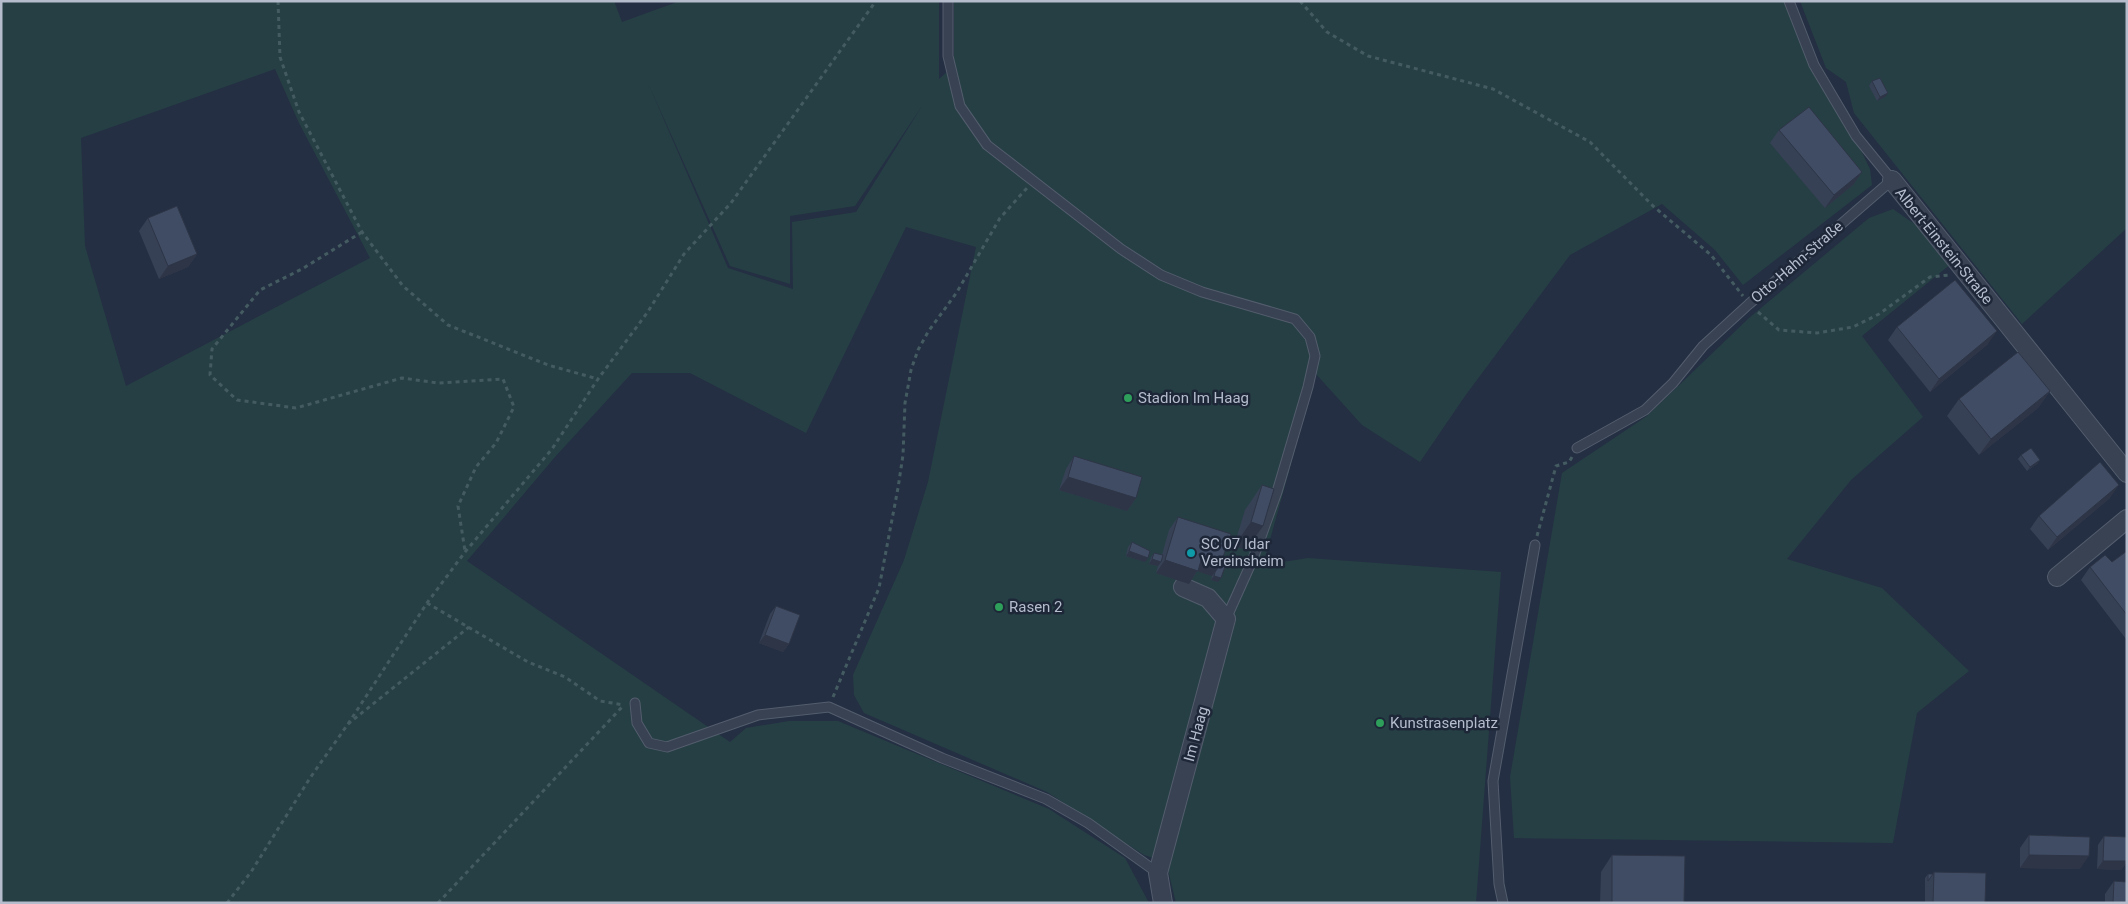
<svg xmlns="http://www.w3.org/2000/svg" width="2128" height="904" font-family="Roboto,sans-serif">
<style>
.green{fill:#263f44;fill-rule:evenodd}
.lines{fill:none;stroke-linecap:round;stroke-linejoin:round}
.lane-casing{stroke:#535d6d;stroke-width:11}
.street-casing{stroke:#535d6d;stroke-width:20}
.path{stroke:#445c61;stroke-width:3;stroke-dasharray:4 4;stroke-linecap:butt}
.lane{stroke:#384253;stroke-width:9}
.street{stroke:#384253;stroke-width:18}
.wall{fill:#374156}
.shaded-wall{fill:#2d3546}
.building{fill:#404c64;stroke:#2d3546}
.leisure-dot{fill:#2e9e5b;stroke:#1d2738;stroke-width:2}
.culture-dot{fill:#0f9aa8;stroke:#1d2738;stroke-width:2}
.labels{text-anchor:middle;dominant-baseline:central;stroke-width:5;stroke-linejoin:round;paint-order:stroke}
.street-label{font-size:15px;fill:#b5bdcd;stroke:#1d2738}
.poi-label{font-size:15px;fill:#b5bdcd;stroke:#1d2738;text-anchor:start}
</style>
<rect width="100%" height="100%" fill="#242f43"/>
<g class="green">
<path d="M1,1H614L622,22L680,1H939V79L954,66V1H1789L1870,169L1872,185L1743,285L1715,250L1662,204L1570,255L1465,396L1420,462L1362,425L1316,374L1263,565L1308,558L1501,572L1476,903H1176L1166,862L1144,855L1047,792L864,713L854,695L853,675L904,560L928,482L976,247L906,227L806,433L690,373H632L555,457L467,561L730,742L746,728L789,721H838L1049,809L1125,858L1149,903H1ZM275,69L299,123L370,258L126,386L85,246L81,138ZM648,83L730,266L790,284V216L855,206L922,106L856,212L792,222L793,289L728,268Z"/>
<path d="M1800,1H2127V228L2022,324L1854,113L1846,82L1826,68Z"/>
<path d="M1893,209L1916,225L1951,264L1862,336L1923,417L1851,480L1787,559L1882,588L1969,671L1917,713L1893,843L1514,838L1510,777L1562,473L1647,416L1749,318L1869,218Z"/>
</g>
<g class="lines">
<g class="lane-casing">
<g id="lane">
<path d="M948,1V56L960,106L987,145L1121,249L1161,275L1202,292L1295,319L1310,337L1315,356L1308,387L1277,492L1253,559L1226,619"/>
<path d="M1577,448L1645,410L1673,383L1703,346L1749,304L1892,180L1856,136L1814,65L1789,1"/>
<path d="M635,703L637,723L649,743L667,747L758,715L829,707L942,758L1046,799L1088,823L1158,873"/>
<path d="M1503,903L1499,884L1493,781L1535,545"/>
</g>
</g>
<g class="street-casing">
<g id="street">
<path d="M1892,180L2127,473"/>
<path d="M2057,577L2127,519"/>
<path d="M1163,903L1158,873L1226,619L1208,598L1183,587"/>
</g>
</g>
<g class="path">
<path d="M278,1L280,57L299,112L362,232L403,286L448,325L548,365L598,379"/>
<path d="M1300,1L1327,32L1368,56L1493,89L1590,142L1653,206L1711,255L1743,296"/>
<path d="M362,232L302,269L260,290L212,349L210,375L237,400L296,408L402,378L438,383L503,379L514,407L496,443L476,467L458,506L465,551"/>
<path d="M1758,312L1779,330L1817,333L1853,327L1879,314L1930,277L1949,275"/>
<path d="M1537,536L1556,466L1569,462L1572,457"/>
<path d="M427,603L528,662L565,677L600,701L624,705"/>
<path d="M833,697L879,588L898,488L903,455L905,403L911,370L918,350L928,332L957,292L1000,218L1027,188"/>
<path d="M348,724L427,603L465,552L552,449L598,379L647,313L684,254L731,203L876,1"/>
<path d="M227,903L251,872L310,778L348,724L469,627"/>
<path d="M438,903L623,706"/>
</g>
<use href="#lane" class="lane"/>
<use href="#street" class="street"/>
</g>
<g class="wall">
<path d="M1872,81L1885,97L1877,101L1869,86Z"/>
<path d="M1779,130L1862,172L1853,185L1825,208L1770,143Z"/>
<path d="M148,218L197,254L188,267L159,279L139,231Z"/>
<path d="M1897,327L1988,344L1930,392L1888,340Z"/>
<path d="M2050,391L2038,408L1979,455L1947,416L1959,399Z"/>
<path d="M2021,455L2040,460L2037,464L2027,471L2018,459Z"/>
<path d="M1074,456L1136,498L1127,511L1059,490L1066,469Z"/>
<path d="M1262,485L1263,526L1246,550L1234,546L1245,510Z"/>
<path d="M2110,498L2048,550L2030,529L2039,516Z"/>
<path d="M1178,517L1222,562L1221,578L1218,582L1211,580L1212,576L1197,571L1189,584L1156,573L1158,566L1149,564L1151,557L1154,553L1162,555L1169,530Z"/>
<path d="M1132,542L1148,558L1145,562L1126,556L1128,547Z"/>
<path d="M2127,551V638L2126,639L2081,580L2090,567L2112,562Z"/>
<path d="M776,606L789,644L783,652L759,643L770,614Z"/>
<path d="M2029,835L2080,869L2020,868V848Z"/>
<path d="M2104,836L2127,837V862L2121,870L2097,869L2098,845Z"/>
<path d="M1612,855L1684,903H1600L1601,872Z"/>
<path d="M1934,872L1985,903H1925V878L1928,874H1933Z"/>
<path d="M2114,881L2127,903H2105V894Z"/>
</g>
<g class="shaded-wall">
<path d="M1888,93L1885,97L1877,101L1880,97Z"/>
<path d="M1862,172L1853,185L1825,208L1834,195Z"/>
<path d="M197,254L188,267L159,279L168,266Z"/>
<path d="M1997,331L1988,344L1930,392L1939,379Z"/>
<path d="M2050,391L2038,408L1979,455L1991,439Z"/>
<path d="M2040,460L2037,464L2027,471L2030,467Z"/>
<path d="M1068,477L1136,498L1127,511L1059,490Z"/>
<path d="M2119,485L2110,498L2048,550L2057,537Z"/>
<path d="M1251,522L1263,526L1246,550L1234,546Z"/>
<path d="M1129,551L1148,558L1145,562L1126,556Z"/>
<path d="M1202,557L1221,563L1212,576L1197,571L1189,584L1156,573L1165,560Z"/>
<path d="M1152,559L1161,562L1158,566L1149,564Z"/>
<path d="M1214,576L1221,578L1218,582L1211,580Z"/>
<path d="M765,635L789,644L783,652L759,643Z"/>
<path d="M2029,855L2089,856L2080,869L2020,868Z"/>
<path d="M2103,861H2127V862L2121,870L2097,869Z"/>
</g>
<g class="building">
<path d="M1880,78L1888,93L1880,97L1872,81Z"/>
<path d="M1809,107L1862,172L1834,195L1779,130Z"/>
<path d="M177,206L197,254L168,266L148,218Z"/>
<path d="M1955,280L1997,331L1939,379L1897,327Z"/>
<path d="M2018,352L2050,391L1991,439L1959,399Z"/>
<path d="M2031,448L2040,460L2030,467L2021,455Z"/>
<path d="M1074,456L1142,477L1136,498L1068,477Z"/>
<path d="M2100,462L2119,485L2057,537L2039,516Z"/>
<path d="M1262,485L1274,489L1263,526L1251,522Z"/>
<path d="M1178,517L1231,534L1221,563L1202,557L1198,571L1165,560Z"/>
<path d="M1132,542L1150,551L1148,558L1129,551Z"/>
<path d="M2127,551V615L2090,567L2105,555L2112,562Z"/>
<path d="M1154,553L1163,555L1161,562L1152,559Z"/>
<path d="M1222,562L1226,564L1221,578L1214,576L1215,572Z"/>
<path d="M776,606L800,615L789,644L765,635Z"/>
<path d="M2029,835L2090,837L2089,856L2029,855Z"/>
<path d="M2104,836L2127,837V861H2103Z"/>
<path d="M1612,855L1685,856L1684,903H1612Z"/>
<path d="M1934,872L1986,873L1985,903H1933Z"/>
<path d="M1928,874H1933L1928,881Z"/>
<path d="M2114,881L2127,882V903H2113Z"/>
</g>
<g class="leisure-dot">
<circle cx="1128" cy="398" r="5"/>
<circle cx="999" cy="607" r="5"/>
<circle cx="1380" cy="723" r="5"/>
</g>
<circle class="culture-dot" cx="1191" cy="553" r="5"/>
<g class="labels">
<g class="street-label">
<text transform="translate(1944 246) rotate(51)">Albert-Einstein-Straße</text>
<text transform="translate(1797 262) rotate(-41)">Otto-Hahn-Straße</text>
<text transform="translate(1196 734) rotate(-75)">Im Haag</text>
</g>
<g class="poi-label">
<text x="1138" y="398">Stadion Im Haag</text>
<text x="1201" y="544">SC 07 Idar<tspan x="1201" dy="17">Vereinsheim</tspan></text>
<text x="1009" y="607">Rasen 2</text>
<text x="1390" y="723">Kunstrasenplatz</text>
</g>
</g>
<rect width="2128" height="904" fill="none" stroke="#b5bdcd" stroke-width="5"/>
</svg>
